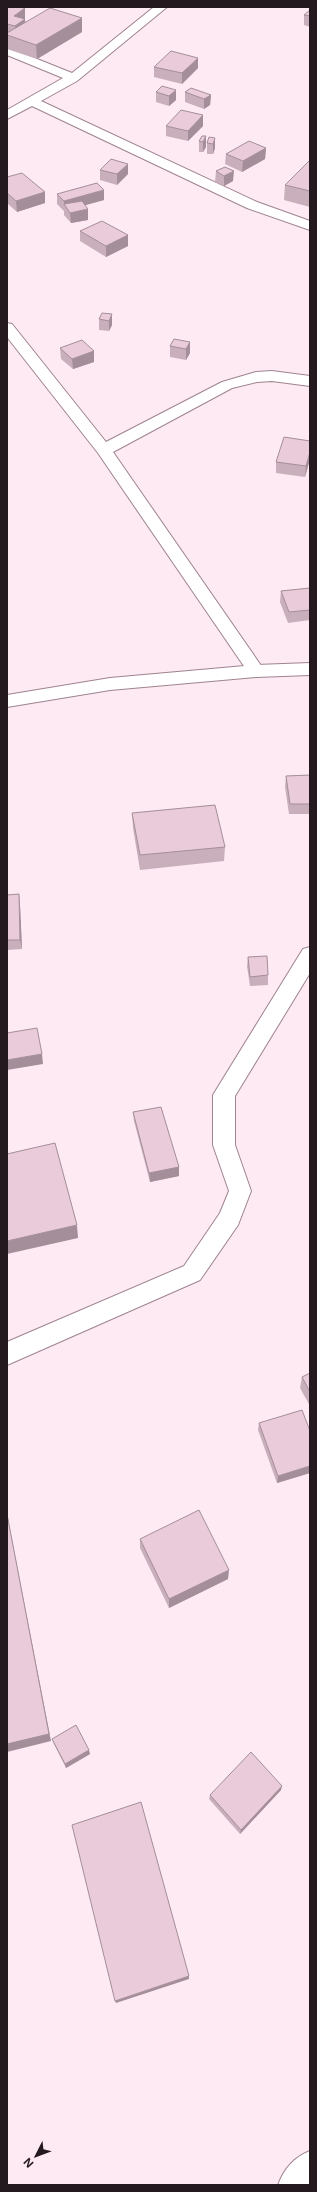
<svg xmlns="http://www.w3.org/2000/svg" width="317" height="2192" font-family="Inter,sans-serif">
<style>
.lines{fill:none;stroke-linecap:round;stroke-linejoin:round}
.minor-casing{stroke:#9f8390;stroke-width:2}
.tertiary-casing{stroke:#9f8390;stroke-width:2}
.minor{fill:#fff;fill-rule:evenodd}
.tertiary{fill:#fff;fill-rule:evenodd}
.wall{fill:#c9afbb}
.shaded-wall{fill:#a48e99}
.building{fill:#eacbda;stroke:#a48e99}
</style>
<rect width="100%" height="100%" fill="#fdeaf3"/>
<g class="lines">
<g class="minor-casing">
<g id="minor">
<path d="M154,7H167L77,81L41,101L257,202L310,221V230L247,208L32,106L7,119V110L63,78L7,55V47L72,73Z"/>
<path d="M7,323L12,324L106,442L222,382L256,372L272,371L310,376V386L272,381L257,382L232,388L113,452L262,667L265,671L262,675L256,677L250,675L98,453L7,337Z"/>
<path d="M310,947V973L235,1096V1145L251,1191L238,1225L200,1280L7,1365V1342L184,1266L220,1213L229,1191L213,1145V1095L303,949Z"/>
<path d="M310,2151V2185H278C284,2169 294,2157 310,2151Z"/>
</g>
</g>
<g class="tertiary-casing">
<path id="tertiary" d="M310,663V675L256,677L110,690L7,707V695L110,678L256,665Z"/>
</g>
<use href="#minor" class="minor"/>
<use href="#tertiary" class="tertiary"/>
</g>
<g class="wall">
<path d="M7,7L25,8V22L82,32L37,59L7,49Z"/>
<path d="M310,10V27L304,25V15Z"/>
<path d="M154,67L198,68L182,84L154,77Z"/>
<path d="M176,90V100L169,106L156,102V92Z"/>
<path d="M185,92L211,95L210,105L204,109L185,102Z"/>
<path d="M310,111V125L309,122Z"/>
<path d="M166,126H203L188,141L166,136Z"/>
<path d="M206,136V147L203,152H199V141Z"/>
<path d="M215,138V148L213,154H207V143Z"/>
<path d="M266,148L265,159L242,172L225,164L226,154Z"/>
<path d="M310,160V207L284,200L285,185Z"/>
<path d="M225,167L233,181L224,186L215,182L216,171Z"/>
<path d="M100,170L128,174L117,185L100,180Z"/>
<path d="M7,177L45,192V203L17,212L8,204V206L7,207Z"/>
<path d="M57,194L104,200L85,205L88,220L71,223L64,215V211L57,204Z"/>
<path d="M80,231L128,235V246L106,257L80,241Z"/>
<path d="M112,314V325L109,331L99,330V319Z"/>
<path d="M190,342V353L186,360L170,357V346Z"/>
<path d="M60,348L94,351V362L73,369L61,359Z"/>
<path d="M310,441V459L305,477L276,473V462Z"/>
<path d="M310,588V620L288,623L280,602L281,591Z"/>
<path d="M310,775V814H289L285,787L286,776Z"/>
<path d="M132,813L225,847L224,861L140,870L133,828Z"/>
<path d="M19,894L20,905L22,949L7,950V895Z"/>
<path d="M248,957L268,975V985L250,986L247,966Z"/>
<path d="M133,1112L179,1167V1176L150,1182L134,1121Z"/>
<path d="M310,1373V1406L300,1388L302,1377Z"/>
<path d="M259,1423L310,1431V1473L277,1483L258,1430Z"/>
<path d="M140,1539L228,1579L169,1608L140,1548Z"/>
<path d="M52,1739L90,1754L66,1768L54,1744Z"/>
<path d="M281,1790L240,1834L209,1799L210,1795Z"/>
</g>
<g class="shaded-wall">
<path d="M25,8V19L19,23L25,19L26,29L16,36L14,16Z"/>
<path d="M82,18V32L37,59L36,45Z"/>
<path d="M198,58V68L182,84V73Z"/>
<path d="M176,90V100L169,106V96Z"/>
<path d="M211,95L210,105L204,109V99Z"/>
<path d="M203,115V126L188,141V131Z"/>
<path d="M206,136V147L203,152V142Z"/>
<path d="M215,138V148L213,154V144Z"/>
<path d="M266,148L265,159L242,172L243,161Z"/>
<path d="M128,164V174L117,185V174Z"/>
<path d="M234,171L233,181L224,186V176Z"/>
<path d="M104,190V200L68,210L64,204V201Z"/>
<path d="M45,192V203L17,212L16,201Z"/>
<path d="M7,196L8,206L7,207Z"/>
<path d="M88,209V220L71,223L70,213Z"/>
<path d="M128,235V246L106,257V246Z"/>
<path d="M112,314V325L109,331V321Z"/>
<path d="M190,342V353L186,360V349Z"/>
<path d="M94,351V362L73,369L72,359Z"/>
<path d="M310,452V459L305,477L306,466Z"/>
<path d="M19,894L20,905L22,949L20,940Z"/>
<path d="M42,1054L43,1064L7,1070V1060Z"/>
<path d="M179,1167V1176L150,1182L149,1173Z"/>
<path d="M77,1225L78,1238L7,1254V1241Z"/>
<path d="M310,1466V1473L277,1483L278,1476Z"/>
<path d="M7,1514L51,1741L7,1752Z"/>
<path d="M229,1570L228,1579L169,1608V1599Z"/>
<path d="M89,1750L90,1754L66,1768L65,1764Z"/>
<path d="M282,1786L281,1790L240,1834L241,1830Z"/>
<path d="M189,1976V1979L116,2003L115,2001Z"/>
</g>
<g class="building">
<path d="M7,7H19L25,8L14,16L25,19L15,26L7,24Z"/>
<path d="M50,8L82,18L36,45L7,35V33Z"/>
<path d="M310,10V16L304,15Z"/>
<path d="M171,51L198,58L182,73L154,67Z"/>
<path d="M162,86L176,90L169,96L156,92Z"/>
<path d="M191,88L211,95L204,99L185,92Z"/>
<path d="M181,110L203,115L188,131L166,126Z"/>
<path d="M202,136H206L203,142L199,141Z"/>
<path d="M209,137L215,138L213,144L207,143Z"/>
<path d="M249,141L266,148L243,161L226,154Z"/>
<path d="M111,159L128,164L117,174L100,170Z"/>
<path d="M310,160V191L285,185Z"/>
<path d="M225,167L234,171L224,176L216,171Z"/>
<path d="M22,173L45,192L16,201L7,193V177Z"/>
<path d="M97,183L104,190L64,201L57,194Z"/>
<path d="M82,201L88,209L70,213L64,204Z"/>
<path d="M102,221L128,235L106,246L80,231Z"/>
<path d="M102,313L112,314L109,321L99,319Z"/>
<path d="M174,339L190,342L186,349L170,346Z"/>
<path d="M82,340L94,351L72,359L60,348Z"/>
<path d="M284,437L310,441V452L306,466L276,462Z"/>
<path d="M310,588V610L289,612L281,591Z"/>
<path d="M310,775V804H290L286,776Z"/>
<path d="M215,805L225,847L140,855L132,813Z"/>
<path d="M19,894L20,940H7V895Z"/>
<path d="M267,956L268,975L250,977L248,957Z"/>
<path d="M37,1028L42,1054L7,1060V1033Z"/>
<path d="M161,1107L179,1167L149,1173L133,1112Z"/>
<path d="M55,1143L77,1225L7,1241V1154Z"/>
<path d="M310,1373V1392L302,1377Z"/>
<path d="M302,1410L310,1431V1466L278,1476L259,1423Z"/>
<path d="M199,1510L229,1570L169,1599L140,1539Z"/>
<path d="M7,1514L49,1734L7,1744Z"/>
<path d="M76,1725L89,1750L65,1764L52,1739Z"/>
<path d="M251,1752L282,1786L241,1830L210,1795Z"/>
<path d="M141,1802L189,1976L115,2001L72,1825Z"/>
</g>
<rect width="317" height="2192" fill="none" stroke="#24191f" stroke-width="16"/>
<g transform="translate(36 2156) rotate(228)" stroke="#fdeaf3" stroke-width="3" paint-order="stroke">
<path d="M0-3L7 15L0 10L-7 15Z" fill="#24191f"/>
<text y="-6" font-size="11" font-weight="bold" text-anchor="middle" fill="#24191f">N</text>
</g>
</svg>
